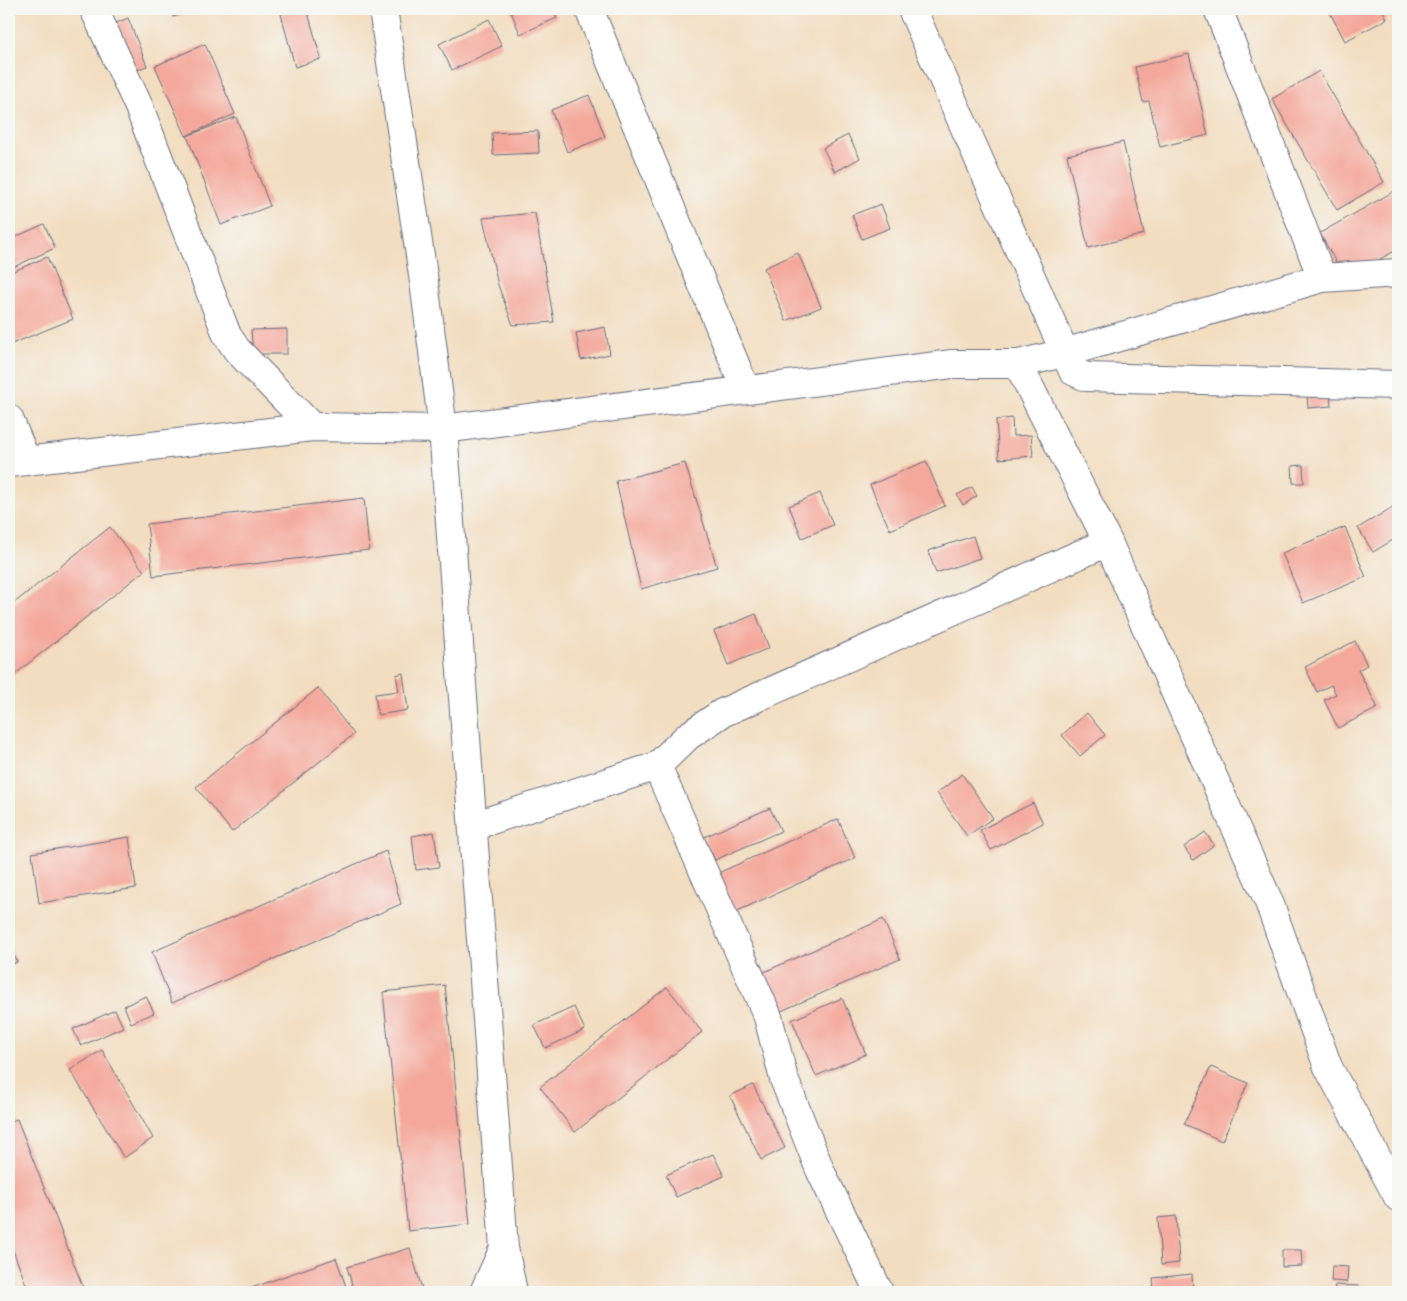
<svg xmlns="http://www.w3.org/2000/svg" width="1407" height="1301" font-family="Itim,sans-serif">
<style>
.building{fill:#f4a89b}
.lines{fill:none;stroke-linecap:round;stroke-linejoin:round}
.street-casing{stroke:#666c80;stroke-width:30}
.street{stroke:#fff;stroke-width:28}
</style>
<rect width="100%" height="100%" fill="#f6f6f2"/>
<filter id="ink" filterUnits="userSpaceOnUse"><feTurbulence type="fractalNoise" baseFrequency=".02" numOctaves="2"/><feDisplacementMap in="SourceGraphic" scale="10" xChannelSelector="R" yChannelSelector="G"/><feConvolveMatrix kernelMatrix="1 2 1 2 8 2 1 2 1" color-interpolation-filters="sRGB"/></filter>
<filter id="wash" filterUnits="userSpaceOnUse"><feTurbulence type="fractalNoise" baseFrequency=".0096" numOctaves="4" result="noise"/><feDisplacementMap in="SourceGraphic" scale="20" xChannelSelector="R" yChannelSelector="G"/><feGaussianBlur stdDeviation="1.12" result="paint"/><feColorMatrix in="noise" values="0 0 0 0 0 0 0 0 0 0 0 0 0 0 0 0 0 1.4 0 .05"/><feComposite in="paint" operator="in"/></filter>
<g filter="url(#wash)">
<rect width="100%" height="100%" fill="#f2ddc0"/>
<g id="blocks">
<g class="building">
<path d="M170,9H200L173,17Z"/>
<path d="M298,9H307L321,59L295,67L281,14Z"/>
<path d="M510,9H553L557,18L520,34Z"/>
<path d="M1328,9H1382L1387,19L1345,41Z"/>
<path d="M128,18L147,66L132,72L114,24Z"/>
<path d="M489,19L502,46L452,70L439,44Z"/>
<path d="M205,44L235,114L186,136L155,66Z"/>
<path d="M1189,54L1208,135L1160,147L1149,101L1143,102L1135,67Z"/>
<path d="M1319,71L1384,182L1337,210L1272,99Z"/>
<path d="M589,95L605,137L567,152L551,110Z"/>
<path d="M236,117L270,206L221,225L187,136Z"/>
<path d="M538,131L539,153L493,155L492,133Z"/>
<path d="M848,135L860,158L835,172L823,148Z"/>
<path d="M1123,142L1144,234L1088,248L1067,155Z"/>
<path d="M1398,189V249L1345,279L1320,233Z"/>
<path d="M881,204L890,228L862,239L852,215Z"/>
<path d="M535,213L554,322L513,325L498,285L483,218Z"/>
<path d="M44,224L55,248L9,269V240Z"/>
<path d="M798,253L821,307L786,321L764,268Z"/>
<path d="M47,257L73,319L9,345V273Z"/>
<path d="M605,327L610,354L581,360L576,333Z"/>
<path d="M287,329V354H253L251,330Z"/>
<path d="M1330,395L1331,406L1308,408L1307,396Z"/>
<path d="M1012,418L1013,436L1031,435L1033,456L999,459L996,420Z"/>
<path d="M926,461L945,506L890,530L870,485Z"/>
<path d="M685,463L717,567L641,589L616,481Z"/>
<path d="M1303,465L1304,483H1293L1292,466Z"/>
<path d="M972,487L977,496L963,505L957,495Z"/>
<path d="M820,493L833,525L802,538L789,506Z"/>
<path d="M364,498L369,550L153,576L147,524Z"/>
<path d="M1398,504V537L1373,552L1358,528Z"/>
<path d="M110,527L144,571L9,679V607Z"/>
<path d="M1345,527L1366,577L1303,603L1282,553Z"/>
<path d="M973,536L980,558L936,573L928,551Z"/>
<path d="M756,614L769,648L728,665L714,631Z"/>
<path d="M1355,641L1367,665L1358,670L1378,708L1338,728L1324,700L1336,694L1331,685L1317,692L1305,667Z"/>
<path d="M403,673L408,710L378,715L375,694L399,691L396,675Z"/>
<path d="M318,688L354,734L232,832L196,787Z"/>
<path d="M1087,713L1105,735L1080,756L1062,735Z"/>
<path d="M962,774L993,818L967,836L937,793Z"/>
<path d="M1033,803L1043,823L991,850L980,830Z"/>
<path d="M770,808L781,831L715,860L704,837Z"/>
<path d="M838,819L855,858L733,913L716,874Z"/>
<path d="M434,832L439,867L416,870L412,836Z"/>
<path d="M1205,832L1214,845L1193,860L1184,847Z"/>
<path d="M129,837L136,888L39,903L32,853Z"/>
<path d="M386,851L401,904L172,1003L152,952Z"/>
<path d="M883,919L900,959L779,1012L762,973Z"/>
<path d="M9,945L17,962L9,966Z"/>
<path d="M445,985L470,1224L408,1231L383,992Z"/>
<path d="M667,987L702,1032L575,1132L540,1087Z"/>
<path d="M146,996L154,1013L131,1023L124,1006Z"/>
<path d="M842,998L866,1054L816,1076L792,1020Z"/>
<path d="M574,1007L585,1030L545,1048L534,1025Z"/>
<path d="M115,1010L123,1027L81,1046L73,1029Z"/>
<path d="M102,1050L153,1138L124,1158L70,1070Z"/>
<path d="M1211,1067L1248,1083L1222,1141L1184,1124Z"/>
<path d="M753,1085L785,1148L761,1160L730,1096Z"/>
<path d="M17,1119L85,1292H29L9,1240V1122Z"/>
<path d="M713,1154L724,1176L676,1197L666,1175Z"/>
<path d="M1176,1216L1179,1263L1161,1265L1158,1218Z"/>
<path d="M410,1248L423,1292H354L347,1267Z"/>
<path d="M1282,1250H1301L1302,1266L1282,1267Z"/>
<path d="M336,1258L348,1292H240Z"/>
<path d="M1332,1266L1348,1267L1347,1282L1331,1281Z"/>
<path d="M1192,1274L1193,1292H1154L1153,1278Z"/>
<path d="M1335,1285L1360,1286L1359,1292H1334Z"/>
</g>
</g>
</g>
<g filter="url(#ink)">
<use href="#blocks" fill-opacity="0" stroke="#666c80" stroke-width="1"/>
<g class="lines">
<g class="street-casing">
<g id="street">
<path d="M94,9L139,107L227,335L237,350L312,427"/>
<path d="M383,9L424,282L443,429L504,1248L513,1292"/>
<path d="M589,9L745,388"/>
<path d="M912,9L1073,371L1086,377L1398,385"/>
<path d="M1218,9L1322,278"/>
<path d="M1018,364L1108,542L1269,902L1328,1067L1398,1197"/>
<path d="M9,419L26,460"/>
<path d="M9,463L312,427L443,429L952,364H1018L1064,353L1322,278L1398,273"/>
<path d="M657,766L768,1017L784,1079L820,1170L879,1292"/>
<path d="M473,826L657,766L688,736L722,713L1108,542"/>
<path d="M484,1292L504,1248"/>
</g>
</g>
<use href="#street" class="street"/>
</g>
</g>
<rect width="1407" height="1301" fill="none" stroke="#f6f6f2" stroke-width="30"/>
</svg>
